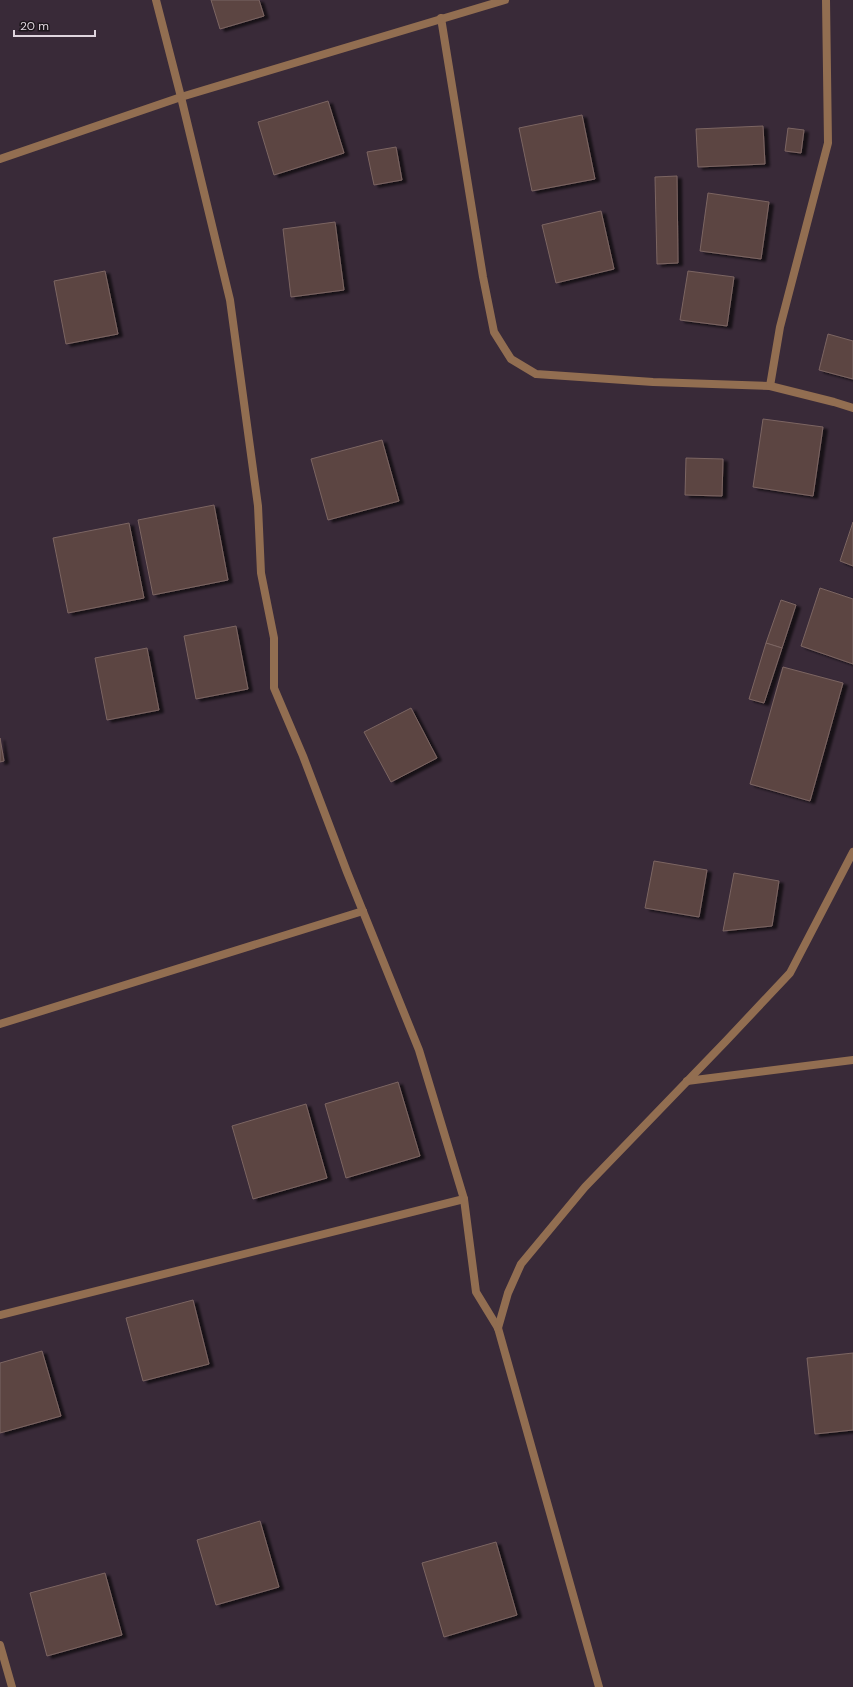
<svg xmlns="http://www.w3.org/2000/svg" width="853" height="1687" font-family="'DM Sans',sans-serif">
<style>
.building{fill:#5b4542;stroke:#7c6562;filter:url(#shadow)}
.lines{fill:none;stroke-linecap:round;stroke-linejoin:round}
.street{stroke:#926e51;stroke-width:8}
</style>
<defs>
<filter id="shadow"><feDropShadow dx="4.5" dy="2.5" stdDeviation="1" flood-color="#0009"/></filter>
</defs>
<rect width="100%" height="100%" fill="#392a38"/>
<g class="building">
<path d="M211,0H259L264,16L220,29Z"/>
<path d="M328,101L344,153L274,175L258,122Z"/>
<path d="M582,115L595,179L532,191L519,128Z"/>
<path d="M763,126L765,164L698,167L696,129Z"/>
<path d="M788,128L804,130L801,153L785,151Z"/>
<path d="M396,147L402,180L374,185L367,152Z"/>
<path d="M677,176L678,263L657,264L655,177Z"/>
<path d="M708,193L769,202L761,259L700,251Z"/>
<path d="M601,211L614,269L556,283L542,225Z"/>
<path d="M335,222L344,290L291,297L283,229Z"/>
<path d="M105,271L118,334L66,344L54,281Z"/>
<path d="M688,271L734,277L727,326L680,320Z"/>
<path d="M828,334L853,341V379L819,370Z"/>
<path d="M763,419L823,427L813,496L753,487Z"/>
<path d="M382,440L399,501L328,520L311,459Z"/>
<path d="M686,458L723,459L722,496L685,495Z"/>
<path d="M214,505L228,580L153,595L138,520Z"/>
<path d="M853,522V566L840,561Z"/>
<path d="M129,523L144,598L68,613L53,538Z"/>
<path d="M820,588L853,599V664L801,646Z"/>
<path d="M781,600L796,605L782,648L766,643Z"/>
<path d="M236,626L248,689L196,699L184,636Z"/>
<path d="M766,643L782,648L764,703L749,699Z"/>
<path d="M147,648L159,710L107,720L95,658Z"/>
<path d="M783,667L843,683L810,801L750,784Z"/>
<path d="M411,708L437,758L391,782L364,732Z"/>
<path d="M0,738L4,761L0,762Z"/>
<path d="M654,861L707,870L699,917L645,908Z"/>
<path d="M734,873L779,881L772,926L723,931Z"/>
<path d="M398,1082L420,1156L346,1178L325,1104Z"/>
<path d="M306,1104L327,1178L253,1199L232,1126Z"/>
<path d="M193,1300L209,1364L143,1381L126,1318Z"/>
<path d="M42,1351L61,1416L0,1433V1363Z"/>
<path d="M853,1353V1430L815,1434L807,1358Z"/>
<path d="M260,1521L279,1587L216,1605L197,1540Z"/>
<path d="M496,1542L517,1615L444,1637L422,1563Z"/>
<path d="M105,1573L122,1635L47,1656L30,1593Z"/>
</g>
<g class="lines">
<g class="street">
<path d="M156,0L181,97L230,300L258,506L261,573L274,638V688L303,756L347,872L419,1050L464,1199L476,1292L498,1328L599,1687"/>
<path d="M441,18L483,277L494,332L511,359L536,374L653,382L770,386L834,402L853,408"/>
<path d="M0,159L181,97L505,0"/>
<path d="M770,386L780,327L828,143L826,0"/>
<path d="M0,1024L363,911"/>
<path d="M687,1081L853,1060"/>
<path d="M0,1315L464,1199"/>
<path d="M498,1328L508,1293L521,1264L585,1187L726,1041L790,973L853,852"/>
<path d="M0,1645L12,1687"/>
</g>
</g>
<path d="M14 30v6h81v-6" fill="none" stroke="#dfd5de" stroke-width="2"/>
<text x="20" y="30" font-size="12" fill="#dfd5de" stroke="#1c161b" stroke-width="3" paint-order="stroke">20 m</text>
</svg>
